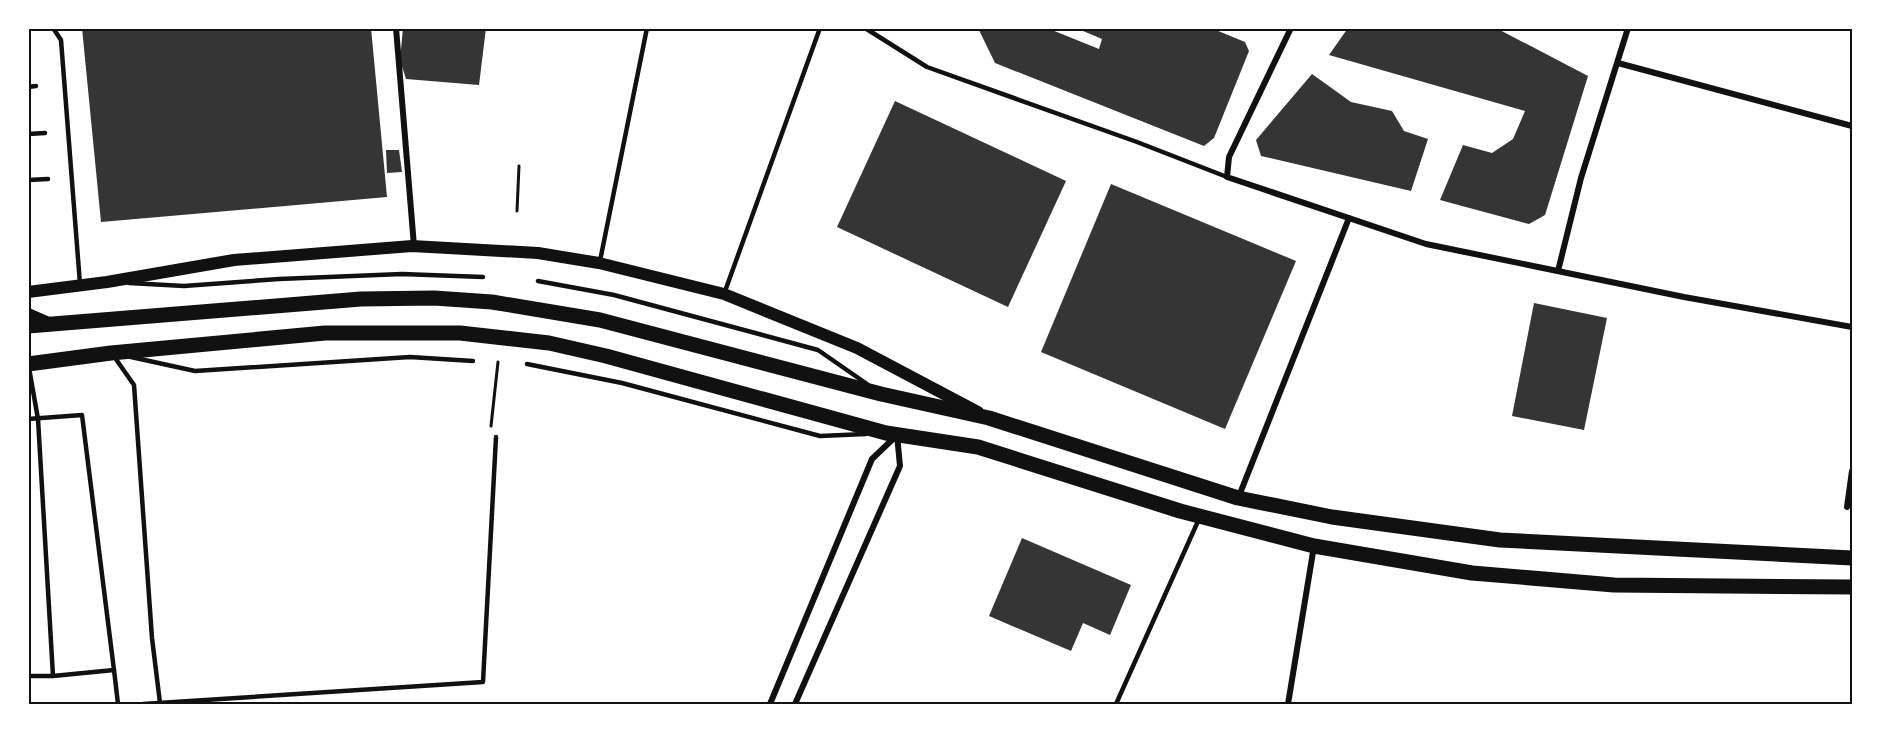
<svg xmlns="http://www.w3.org/2000/svg" width="1881" height="733" font-family="'Public Sans',sans-serif">
<style>
.building{fill:#353535}
.lines{fill:none;stroke-linecap:round;stroke-linejoin:round}
.path{stroke:#111;stroke-width:3}
.service{stroke:#111;stroke-width:4.5}
.minor{stroke:#111;stroke-width:6}
.secondary{stroke:#111;stroke-width:12}
.primary{stroke:#111;stroke-width:15}
.neatline{fill:none;stroke:#111;stroke-width:2}
</style>
<rect width="100%" height="100%" fill="#fff"/>
<g class="building">
<path d="M82,28H371L387,197L101,222Z"/>
<path d="M403,28H486L479,85L406,79L400,60Z"/>
<path d="M978,28H1047L1099,49L1102,39L1076,28H1211L1245,42L1249,51L1214,138L1204,146L995,63Z"/>
<path d="M1348,28H1496L1588,76L1545,215L1529,224L1440,200L1463,145L1492,153L1513,139L1525,111L1329,55Z"/>
<path d="M1312,74L1351,102L1392,111L1404,131L1428,139L1411,191L1261,156L1256,140Z"/>
<path d="M895,101L1066,181L1008,307L837,227Z"/>
<path d="M386,150H399L402,172L387,173Z"/>
<path d="M1111,184L1296,261L1225,429L1041,352Z"/>
<path d="M1534,303L1607,318L1584,430L1512,416Z"/>
<path d="M1022,538L1131,585L1110,635L1083,623L1071,651L989,616Z"/>
</g>
<g class="lines">
<g class="path">
<path d="M517,211L519,166"/>
<path d="M491,426L498,362"/>
</g>
<g class="service">
<path d="M53,28L61,40L80,284"/>
<path d="M865,28L927,67L1137,142L1227,177"/>
<path d="M28,87L36,86"/>
<path d="M28,134L45,133"/>
<path d="M28,180L48,179"/>
<path d="M600,261L647,28"/>
<path d="M538,281L614,295L818,350L867,384"/>
<path d="M129,283L184,286L279,279L402,274L483,277"/>
<path d="M724,294L820,28"/>
<path d="M113,355L134,385L152,638L160,703"/>
<path d="M131,357L195,371L410,357L473,361"/>
<path d="M527,364L622,383L820,436L866,434"/>
<path d="M29,368L38,419L53,676"/>
<path d="M28,419L82,415L114,670L53,676H28"/>
<path d="M114,670L118,704"/>
<path d="M143,704L483,682L496,437"/>
<path d="M1116,704L1199,519"/>
</g>
<g class="minor">
<path d="M396,28L414,246"/>
<path d="M1291,28L1229,157L1227,177L1426,244L1684,297L1852,327"/>
<path d="M1618,63L1852,126"/>
<path d="M1558,271L1581,178L1628,28"/>
<path d="M1239,496L1349,218"/>
<path d="M1847,507L1852,471"/>
<path d="M770,704L872,459L895,437"/>
<path d="M795,704L900,466L897,435"/>
<path d="M1288,704L1314,546"/>
</g>
<g class="secondary">
<path d="M28,292L107,282L234,260L412,246L538,253L599,263L724,294L857,348L978,412"/>
<path d="M28,314L51,324"/>
</g>
<g class="primary">
<path d="M28,326L361,299L434,298L492,302L600,320L881,394L989,418L1238,498L1332,517L1500,540L1852,558"/>
<path d="M28,364L111,353L325,333H460L549,343L606,356L886,433L978,447L1180,511L1314,546L1472,573L1614,585L1852,587"/>
</g>
</g>
<rect width="1881" height="733" fill="none" stroke="#ffffff" stroke-width="60"/>
<rect x="30" y="30" width="1821" height="673" class="neatline"/>
</svg>
